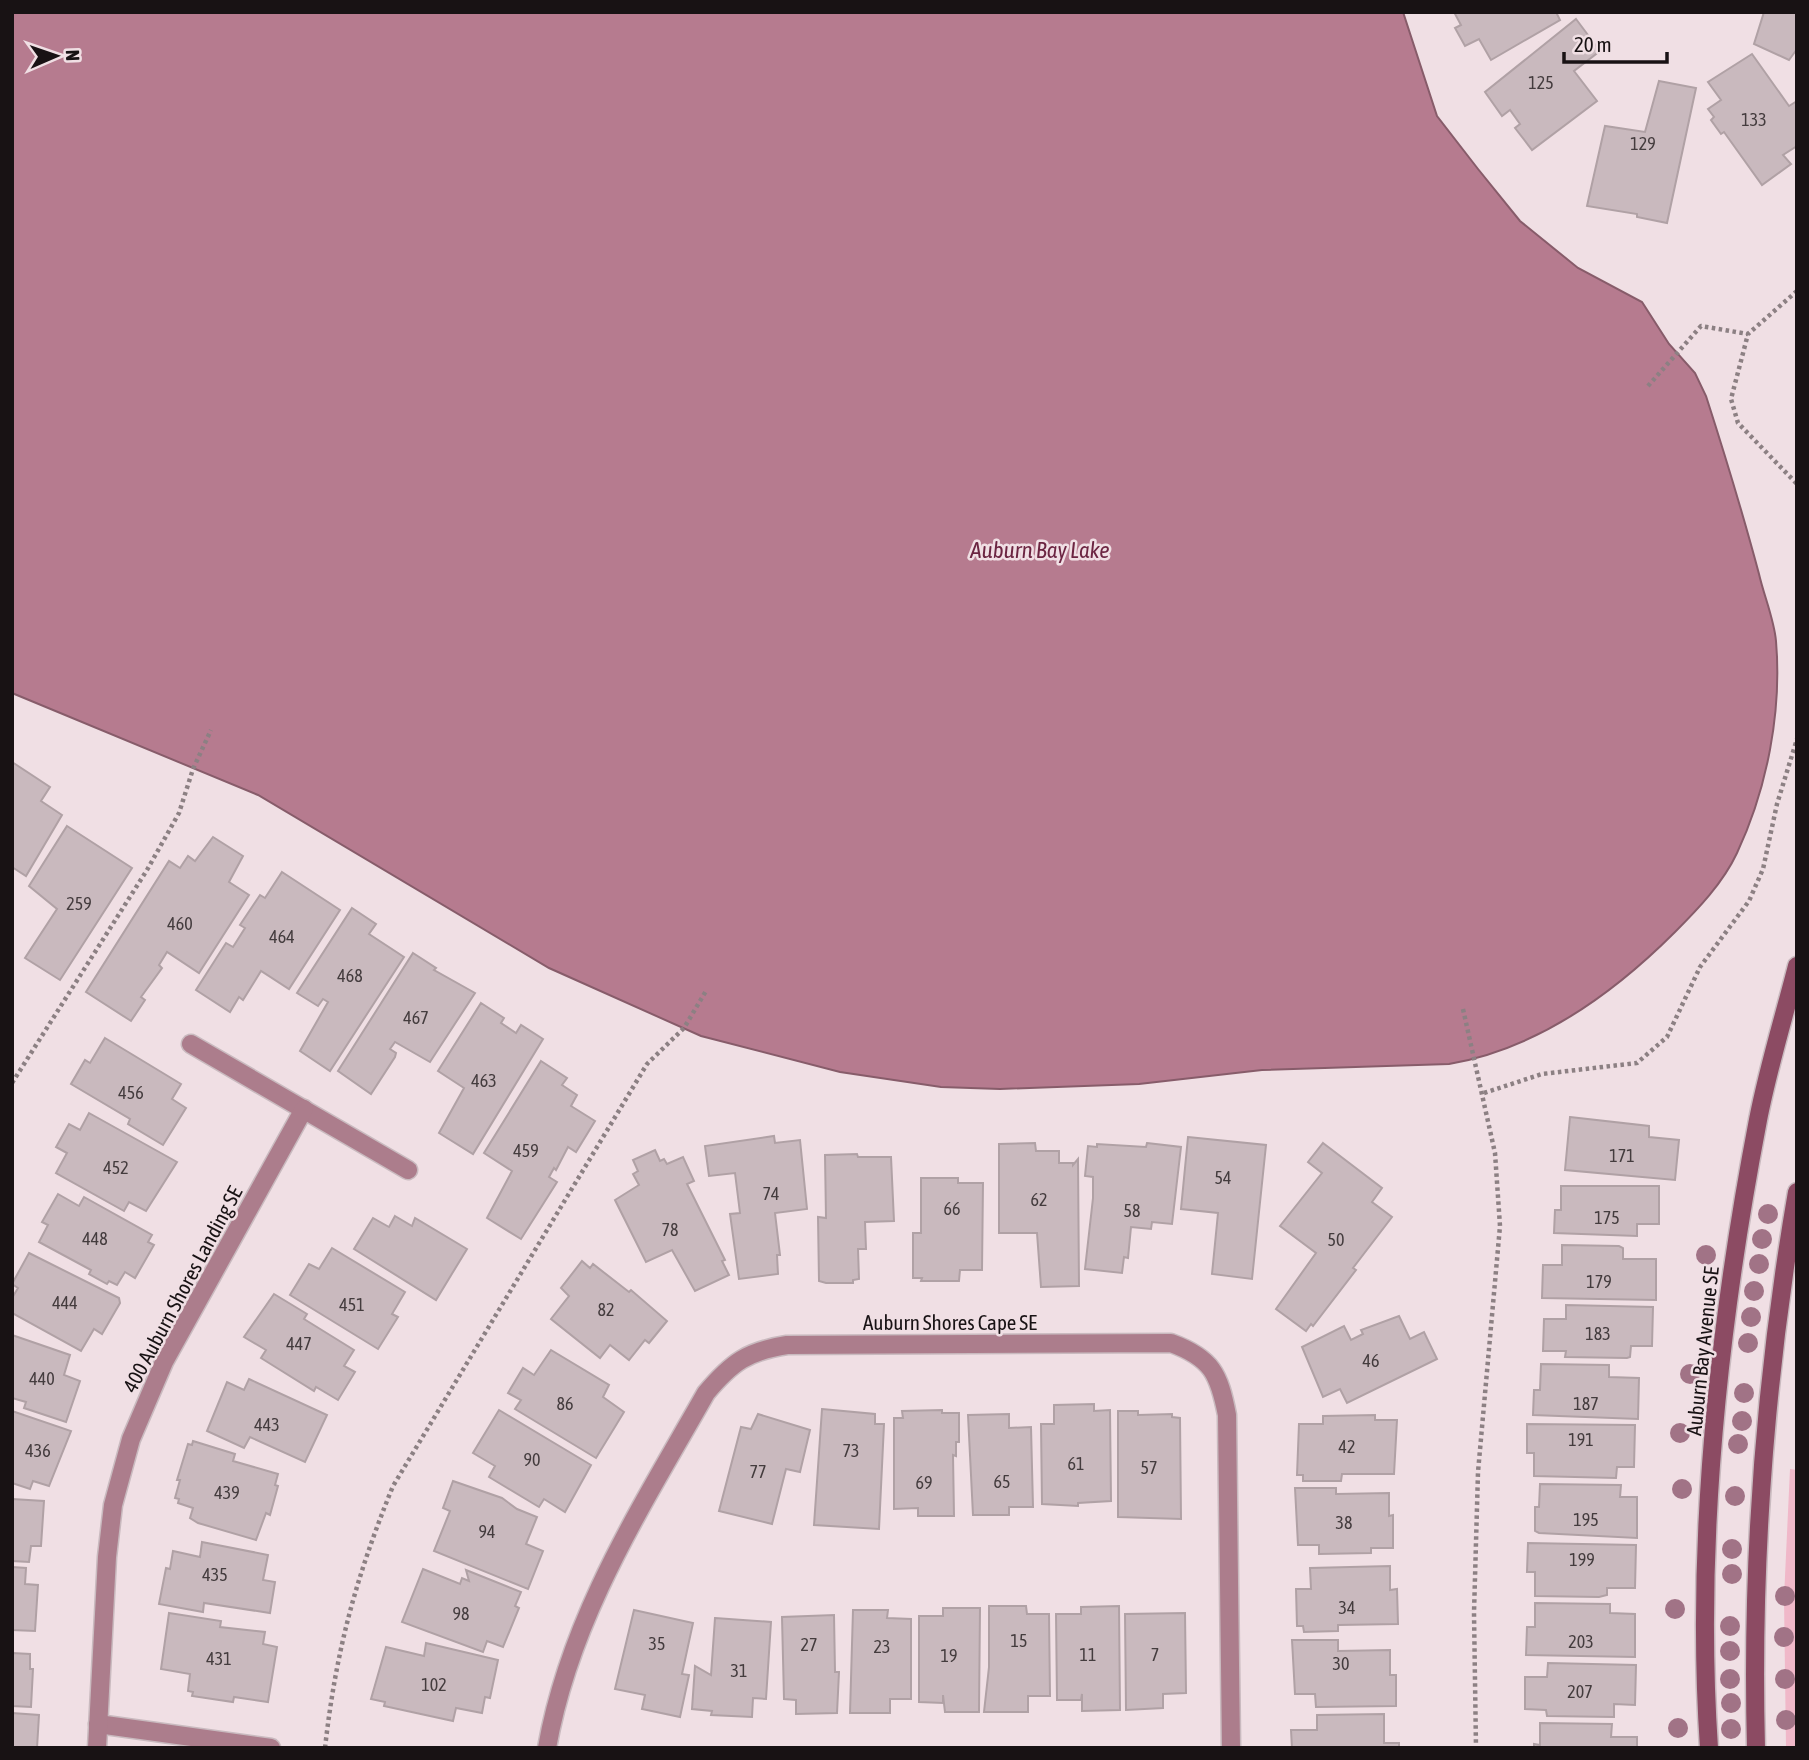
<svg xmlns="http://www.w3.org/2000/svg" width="1809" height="1760" font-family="'Asap Condensed',sans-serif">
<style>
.green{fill:#f0b8c9}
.water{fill:#b67b8f;stroke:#875c6a;stroke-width:2}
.building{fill:#c9b9be;stroke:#b0a1a5;stroke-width:2}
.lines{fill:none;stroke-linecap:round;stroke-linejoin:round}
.street-casing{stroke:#c9babf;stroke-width:21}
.secondary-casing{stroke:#c9babf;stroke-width:21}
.path{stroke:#8c8083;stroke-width:4.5;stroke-dasharray:3.5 3.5;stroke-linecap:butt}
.street{stroke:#ac7d8c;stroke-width:18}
.secondary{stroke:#8c4b63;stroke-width:18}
.tree{fill:#a17386}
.labels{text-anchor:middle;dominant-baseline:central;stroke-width:5;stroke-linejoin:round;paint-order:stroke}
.number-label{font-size:18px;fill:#443c3e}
.street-label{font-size:21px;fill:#181214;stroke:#f0dfe4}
.water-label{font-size:23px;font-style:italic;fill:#6c2542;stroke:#f0dfe4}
</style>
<rect width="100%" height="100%" fill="#f0dfe4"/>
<path class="green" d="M1790,1469L1797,1470V1748H1786L1784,1598Z"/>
<path class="water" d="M12,12H1403L1437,116L1478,169L1520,221L1578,268L1642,302L1669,344L1695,373L1706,396C1725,455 1743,514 1759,574C1764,596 1774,619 1776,641C1782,712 1767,789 1737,853C1723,883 1698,909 1675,932C1613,994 1537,1049 1449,1064L1262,1070L1139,1084L1000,1089L941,1087L840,1072L701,1036L549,968L258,795L12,693Z"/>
<g class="building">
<path d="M1454,12H1556L1560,20L1491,60L1479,39L1465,46L1455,28L1461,25Z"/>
<path d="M1764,12H1797V49L1789,60L1754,44Z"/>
<path d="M1576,19L1600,51L1574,71L1597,101L1532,150L1515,128L1520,124L1510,110L1502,116L1485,92Z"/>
<path d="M1752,54L1789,106L1797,101V146L1783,155L1791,164L1762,185L1724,132L1721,134L1711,120L1714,117L1708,109L1721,100L1708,82Z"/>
<path d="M1659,81L1696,88L1667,223L1637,217V214L1587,206L1605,126L1645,132Z"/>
<path d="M12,762L50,787L41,801L62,815L26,876L12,867Z"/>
<path d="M67,826L132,868L60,980L25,958L57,909L29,886Z"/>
<path d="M213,837L243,856L229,882L249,895L199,973L167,952L159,965L162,968L141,997L145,1000L131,1021L86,992L169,861L180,868L188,856L195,861Z"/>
<path d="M282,872L340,910L289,989L261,971L243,1000L239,997L230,1012L196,990L226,943L233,947L245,928L240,925L260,895L265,898Z"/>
<path d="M352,908L376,924L369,934L404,957L330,1071L300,1051L328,1002L323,999L318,1006L297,993Z"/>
<path d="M413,953L436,968L434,970L475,993L430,1062L395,1042L390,1049L396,1053L395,1057L371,1094L338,1071Z"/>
<path d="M481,1003L504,1018L501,1023L516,1033L521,1025L543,1039L473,1154L439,1133L464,1088L438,1071Z"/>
<path d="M105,1038L181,1084L172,1099L186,1108L163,1145L128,1124L130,1119L71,1084L85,1060L90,1063Z"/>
<path d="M541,1061L567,1078L562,1085L577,1095L571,1106L595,1121L576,1152L568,1147L556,1170L554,1168L549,1177L557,1182L521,1239L487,1218L512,1171L484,1153Z"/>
<path d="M89,1113L177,1162L146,1211L129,1202L124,1211L56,1173L67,1153L56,1147L69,1124L80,1130Z"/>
<path d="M1570,1117L1649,1126V1137L1679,1140L1675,1180L1565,1170Z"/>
<path d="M774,1136L775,1143L800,1140L807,1209L775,1213L780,1255H777L778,1274L739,1279L730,1214L740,1213L735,1173L709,1176L705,1146Z"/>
<path d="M1188,1137L1266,1145L1252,1279L1212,1274L1218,1213L1181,1209Z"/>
<path d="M1035,1143L1036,1151H1059V1163H1073V1165L1078,1159L1079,1286L1041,1287L1037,1233H999V1144Z"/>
<path d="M1147,1143L1181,1147L1172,1224L1152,1222L1151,1229L1131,1227L1128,1258L1124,1257L1122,1273L1085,1269L1093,1198V1177L1085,1176L1088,1146L1097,1147V1144L1146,1147Z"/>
<path d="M1323,1143L1382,1188L1372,1202L1392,1217L1353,1268L1356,1270L1313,1326L1311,1324L1306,1331L1276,1309L1316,1253L1280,1226L1322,1173L1308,1162Z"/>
<path d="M655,1150L660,1161L664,1159L667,1164L683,1157L694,1181L687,1184L725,1260L722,1261L729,1275L695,1291L672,1250L646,1262L615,1200L639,1185L633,1174L638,1171L633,1160Z"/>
<path d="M857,1154L858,1157H891L894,1221L865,1222L866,1249H858L859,1279L853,1280V1283H826L819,1281L818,1217L826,1218L825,1155Z"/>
<path d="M921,1178H958V1183H983L982,1270H960L959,1281H921L922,1278H913V1233H921Z"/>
<path d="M1561,1186H1659V1224H1637V1236L1554,1233L1555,1210H1561Z"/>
<path d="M58,1194L79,1206L84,1197L152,1235L148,1242L154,1245L135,1278L125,1272L117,1285L109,1281L107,1284L89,1274L91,1270L39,1242L48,1225L42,1222Z"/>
<path d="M395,1216L412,1226L415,1218L467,1249L436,1300L354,1249L373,1218L389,1227Z"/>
<path d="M1562,1245L1619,1246L1623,1248V1259H1656V1300L1542,1298L1543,1265H1562Z"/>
<path d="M332,1248L405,1292L392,1314L398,1317L378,1349L290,1295L309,1264L319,1269Z"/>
<path d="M29,1253L119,1298L120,1303L102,1334L94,1329L81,1351L12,1313V1298L18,1288L12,1284Z"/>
<path d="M582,1261L590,1268L593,1264L629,1292L631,1290L667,1321L649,1343L645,1340L629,1360L610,1345L600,1358L551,1319L569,1296L561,1288Z"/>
<path d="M274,1294L307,1314L304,1319L354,1350L344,1366L355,1372L338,1400L316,1387L314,1391L261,1358L266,1350L244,1337Z"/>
<path d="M1566,1305L1653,1307L1652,1346H1631L1630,1357L1627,1358L1565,1357L1566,1351H1543L1544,1319H1566Z"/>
<path d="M1399,1316L1410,1339L1424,1332L1437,1359L1347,1403L1340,1389L1323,1397L1302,1347L1344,1326L1351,1340L1363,1334L1361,1330Z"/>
<path d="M12,1335L70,1355L64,1375L80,1381L66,1422L24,1408L26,1402L12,1398Z"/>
<path d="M551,1350L609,1385L603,1397L624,1412L596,1458L515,1409L521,1400L508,1393L523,1368L534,1375Z"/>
<path d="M1541,1364L1609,1365V1377L1639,1378L1638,1419L1533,1415L1534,1390H1540Z"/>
<path d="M249,1379L327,1415L305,1462L250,1437L244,1448L207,1431L227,1382L244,1390Z"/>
<path d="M1094,1404V1411L1110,1410L1111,1501L1078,1503V1506L1042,1504L1041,1424H1054V1405Z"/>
<path d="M822,1409L875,1414V1424H884L879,1529L814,1525Z"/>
<path d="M499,1410L591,1465L565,1512L544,1499L539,1507L489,1477L495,1466L473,1453Z"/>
<path d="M942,1410V1413H959V1442H956V1456L953,1455L954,1516H918V1508L894,1509V1418H903L902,1411Z"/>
<path d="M12,1411L71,1431L49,1486L33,1481L30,1489L12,1483Z"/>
<path d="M1118,1411H1138V1415L1172,1414V1417L1180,1418L1181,1519L1118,1517Z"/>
<path d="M758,1414L810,1430L800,1472L786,1469L772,1524L719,1511L741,1427L751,1429Z"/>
<path d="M1009,1414V1428L1031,1427L1033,1507H1009V1515H973L968,1415Z"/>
<path d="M1375,1415V1420H1397L1394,1474H1342L1341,1481H1303V1475H1297L1299,1424H1323V1416Z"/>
<path d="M1527,1424L1635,1425L1634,1467H1617L1616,1478L1534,1476V1453H1527Z"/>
<path d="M193,1441L235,1454L233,1461L278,1474L275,1485L278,1486L270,1515L266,1513L256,1540L198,1523L190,1518L193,1508L178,1503L179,1499L175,1498L180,1480H177L188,1444L192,1445Z"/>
<path d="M453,1481L502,1498L517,1509L537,1517L526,1544L543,1551L528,1589L434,1551L450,1511L443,1508Z"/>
<path d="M1540,1484L1621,1485L1620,1497H1637V1538L1539,1533L1535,1531V1507H1539Z"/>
<path d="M1295,1488H1336V1494L1389,1493V1516L1393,1515V1548H1371V1553L1319,1554V1545H1298Z"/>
<path d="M12,1499L44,1501L41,1546H31L29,1562L12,1561Z"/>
<path d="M202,1542L268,1555L263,1580L275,1582L270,1613L204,1603L203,1612L159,1604L166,1568L170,1569L173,1551L200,1557Z"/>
<path d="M1528,1543L1636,1545L1635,1588H1607V1595L1599,1597L1535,1596V1572H1527Z"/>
<path d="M1390,1566V1590L1397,1589L1398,1624L1338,1625V1631L1304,1632L1303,1626H1297L1296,1589H1311L1310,1568Z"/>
<path d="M12,1567L26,1568L25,1584L38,1585L35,1631L12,1630Z"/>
<path d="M423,1569L460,1584L462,1578L469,1581L466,1570L521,1592L515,1606L519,1608L503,1647L487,1641L483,1652L402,1622Z"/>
<path d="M1535,1603L1610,1604V1613L1635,1614V1657L1526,1655L1527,1627H1535Z"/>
<path d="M989,1606H1026L1027,1614H1049L1050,1696H1028V1712H984L989,1667Z"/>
<path d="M1119,1606L1120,1710L1082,1711V1694L1081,1700H1057L1056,1614H1081V1607Z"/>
<path d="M943,1608H980L979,1712H945L943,1695V1703L919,1702V1616H943Z"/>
<path d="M634,1610L693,1623L682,1674L689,1675L680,1717L642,1709L645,1695L615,1689Z"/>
<path d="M853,1610H888L887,1618L911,1619V1699H890V1713H850Z"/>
<path d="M169,1613L221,1621L220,1627L265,1632L263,1644L277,1647L268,1702L234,1697L233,1702L192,1696L193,1692L188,1691L190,1674L161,1669Z"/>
<path d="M1185,1613L1186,1693L1163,1694V1708L1126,1710L1125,1614Z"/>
<path d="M834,1615L835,1672H839L837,1713L796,1714V1700L784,1699L782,1617Z"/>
<path d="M715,1618L771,1622L766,1699L753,1698L752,1717L711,1715L712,1711L692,1709L695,1666L711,1675Z"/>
<path d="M1292,1640H1338V1651L1390,1650V1675H1396V1706L1316,1707L1315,1694H1295Z"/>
<path d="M426,1643L498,1660L490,1698L485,1697L482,1713L456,1708L453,1721L384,1706L385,1702L371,1699L386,1647L424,1656Z"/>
<path d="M12,1653L30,1654V1669H33L31,1707L12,1706Z"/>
<path d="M1548,1663L1636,1665L1635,1705L1614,1704V1717L1547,1716L1546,1710L1525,1709V1677H1547Z"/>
<path d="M12,1713L39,1715L37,1748H12Z"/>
<path d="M1384,1714V1743H1399V1748H1292L1291,1730H1317V1715Z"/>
<path d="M1540,1723L1612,1724L1611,1737H1637V1748H1534V1744L1540,1745Z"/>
</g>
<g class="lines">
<g class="street-casing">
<g id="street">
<path d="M191,1044L408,1170"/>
<path d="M98,1724L271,1748"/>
<path d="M97,1748L107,1557L113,1505L131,1439L164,1362L304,1109"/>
<path d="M547,1748C570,1617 642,1506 706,1393C732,1362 748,1351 787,1345L1171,1343C1212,1358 1219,1374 1227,1415L1231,1748"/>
</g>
</g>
<g class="secondary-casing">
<g id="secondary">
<path d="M1709,1748C1695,1542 1719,1323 1758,1120C1768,1068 1784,1017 1797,966"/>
<path d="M1756,1748C1751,1561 1765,1377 1797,1192"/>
</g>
</g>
<g class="path">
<path d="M1797,291L1748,334L1731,399L1738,423L1797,484"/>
<path d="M1648,386L1701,326L1748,334"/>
<path d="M1463,1009L1495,1153L1500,1226L1478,1472L1474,1613L1476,1748"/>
<path d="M12,1083L147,870L179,813L193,769L211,730"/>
<path d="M1484,1093L1542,1074L1637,1063L1667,1037L1700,967L1749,901L1763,869L1777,804L1797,739"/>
<path d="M325,1748C336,1650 356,1577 393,1486L647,1064L684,1028L706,991"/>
</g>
<use href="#street" class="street"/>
<use href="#secondary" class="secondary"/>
</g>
<g class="tree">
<circle cx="1768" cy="1214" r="10"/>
<circle cx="1762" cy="1239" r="10"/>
<circle cx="1706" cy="1255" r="10"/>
<circle cx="1759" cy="1264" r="10"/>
<circle cx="1754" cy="1291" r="10"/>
<circle cx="1751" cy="1317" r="10"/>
<circle cx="1748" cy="1343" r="10"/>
<circle cx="1690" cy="1374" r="10"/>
<circle cx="1744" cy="1393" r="10"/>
<circle cx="1742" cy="1421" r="10"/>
<circle cx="1680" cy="1433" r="10"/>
<circle cx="1738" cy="1444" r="10"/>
<circle cx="1682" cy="1489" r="10"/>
<circle cx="1735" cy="1496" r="10"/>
<circle cx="1732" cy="1549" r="10"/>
<circle cx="1732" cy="1574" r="10"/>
<circle cx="1785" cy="1596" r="10"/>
<circle cx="1675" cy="1609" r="10"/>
<circle cx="1730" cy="1626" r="10"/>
<circle cx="1784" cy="1637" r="10"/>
<circle cx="1730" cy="1651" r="10"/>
<circle cx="1730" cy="1679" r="10"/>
<circle cx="1785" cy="1679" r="10"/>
<circle cx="1731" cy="1703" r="10"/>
<circle cx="1786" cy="1720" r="10"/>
<circle cx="1678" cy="1728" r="10"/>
<circle cx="1731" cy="1729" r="10"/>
</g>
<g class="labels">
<g class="number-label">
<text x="1541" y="82">125</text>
<text x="1754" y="119">133</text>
<text x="1643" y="143">129</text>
<text x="79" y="903">259</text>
<text x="180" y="923">460</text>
<text x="282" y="936">464</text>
<text x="350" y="975">468</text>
<text x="416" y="1017">467</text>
<text x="484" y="1080">463</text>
<text x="131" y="1092">456</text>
<text x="526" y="1150">459</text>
<text x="1622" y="1155">171</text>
<text x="116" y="1167">452</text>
<text x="1223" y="1177">54</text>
<text x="771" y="1193">74</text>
<text x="1039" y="1199">62</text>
<text x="952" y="1208">66</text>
<text x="1132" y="1210">58</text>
<text x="1607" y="1217">175</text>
<text x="670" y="1229">78</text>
<text x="95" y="1238">448</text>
<text x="1336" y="1239">50</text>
<text x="1599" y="1281">179</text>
<text x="65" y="1302">444</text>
<text x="352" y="1304">451</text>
<text x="606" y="1309">82</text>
<text x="1598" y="1333">183</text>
<text x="299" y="1343">447</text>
<text x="1371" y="1360">46</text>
<text x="42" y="1378">440</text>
<text x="565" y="1403">86</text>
<text x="1586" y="1403">187</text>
<text x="267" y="1424">443</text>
<text x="1581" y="1439">191</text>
<text x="1347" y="1446">42</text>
<text x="38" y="1450">436</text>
<text x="851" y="1450">73</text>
<text x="532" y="1459">90</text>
<text x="1076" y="1463">61</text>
<text x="1149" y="1467">57</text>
<text x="758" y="1471">77</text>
<text x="1002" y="1481">65</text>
<text x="924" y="1482">69</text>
<text x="227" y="1492">439</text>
<text x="1586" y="1519">195</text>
<text x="1344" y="1522">38</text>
<text x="487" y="1531">94</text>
<text x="1582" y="1559">199</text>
<text x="215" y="1574">435</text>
<text x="1347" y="1607">34</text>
<text x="461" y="1613">98</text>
<text x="1019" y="1640">15</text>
<text x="1581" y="1641">203</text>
<text x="657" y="1643">35</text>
<text x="809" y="1644">27</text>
<text x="882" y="1646">23</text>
<text x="1088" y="1654">11</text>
<text x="1155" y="1654">7</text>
<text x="949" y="1655">19</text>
<text x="219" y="1658">431</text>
<text x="1341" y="1663">30</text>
<text x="739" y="1670">31</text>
<text x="434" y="1684">102</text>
<text x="1580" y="1691">207</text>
</g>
<g class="street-label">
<text transform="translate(182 1289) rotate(-62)">400 Auburn Shores Landing SE</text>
<text x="950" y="1322">Auburn Shores Cape SE</text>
<text transform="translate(1702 1351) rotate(-84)">Auburn Bay Avenue SE</text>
</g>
<g class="water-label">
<text x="1040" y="550">Auburn Bay Lake</text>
</g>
</g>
<rect width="1809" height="1760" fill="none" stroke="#181214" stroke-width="28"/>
<g transform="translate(56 56) rotate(88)" stroke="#f0dfe4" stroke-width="5" paint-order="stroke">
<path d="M0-5L12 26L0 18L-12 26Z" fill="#181214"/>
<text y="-10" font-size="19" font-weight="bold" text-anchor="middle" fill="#181214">N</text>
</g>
<path d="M1564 52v10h103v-10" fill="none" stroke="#181214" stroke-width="3.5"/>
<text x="1574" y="52" font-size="21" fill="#181214" stroke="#f0dfe4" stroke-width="5" paint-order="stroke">20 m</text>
</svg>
